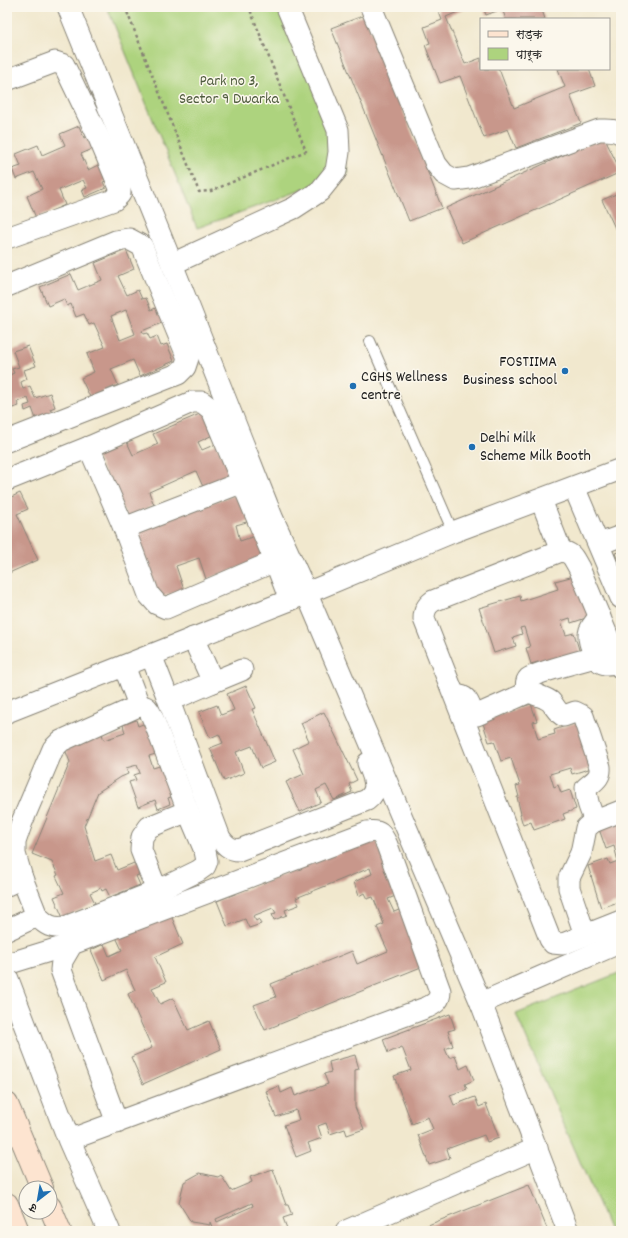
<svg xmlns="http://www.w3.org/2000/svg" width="628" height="1238" font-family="Dekko,'Playpen Sans Deva',sans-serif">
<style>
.green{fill:#add37e;stroke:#64784d}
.building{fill:#c8978b;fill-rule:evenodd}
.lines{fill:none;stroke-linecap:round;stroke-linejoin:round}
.service-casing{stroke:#868275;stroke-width:12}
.minor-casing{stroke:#868275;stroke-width:23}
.tertiary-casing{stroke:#868275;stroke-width:24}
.secondary-casing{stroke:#868275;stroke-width:24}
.path{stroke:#868275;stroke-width:2.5;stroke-dasharray:3 3;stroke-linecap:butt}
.service{stroke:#fff;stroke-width:10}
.minor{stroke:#fff;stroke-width:21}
.tertiary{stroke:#fff;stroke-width:22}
.secondary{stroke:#fde4d0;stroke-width:22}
.poi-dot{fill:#1f6fb2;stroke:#fbf7ec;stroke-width:1.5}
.labels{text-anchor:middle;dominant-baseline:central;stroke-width:3;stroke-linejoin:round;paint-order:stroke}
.park-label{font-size:16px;fill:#4f5c3e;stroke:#fbf7ec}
.poi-label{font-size:16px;fill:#1c1c1c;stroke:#fbf7ec;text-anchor:start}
</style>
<rect width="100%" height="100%" fill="#fbf7ec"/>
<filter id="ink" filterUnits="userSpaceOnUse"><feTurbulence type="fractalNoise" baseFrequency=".025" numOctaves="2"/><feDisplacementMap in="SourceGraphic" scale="8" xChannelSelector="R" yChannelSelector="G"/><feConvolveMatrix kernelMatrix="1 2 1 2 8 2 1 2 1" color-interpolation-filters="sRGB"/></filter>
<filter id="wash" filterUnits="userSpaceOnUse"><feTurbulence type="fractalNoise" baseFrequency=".012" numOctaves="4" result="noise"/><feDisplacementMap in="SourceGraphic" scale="16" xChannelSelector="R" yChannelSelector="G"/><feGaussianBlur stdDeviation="0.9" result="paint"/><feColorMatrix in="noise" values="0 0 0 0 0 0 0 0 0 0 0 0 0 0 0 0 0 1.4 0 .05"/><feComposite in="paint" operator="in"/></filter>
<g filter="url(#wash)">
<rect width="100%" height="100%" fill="#f1e8ce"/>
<g class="green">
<path d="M107,7H283L349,173L197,228Z"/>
<path d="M621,972V1231H610L516,1014Z"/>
</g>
<g id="blocks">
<g class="building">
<path d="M437,7H469L446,17L465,64L481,58V69H499L514,108L565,87L558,69H589L595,86L570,95L581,123L516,148L508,129L484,138L460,76L440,83L425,45L430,43L424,27L442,20Z"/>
<path d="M483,7H541L545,19H506L502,9L486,15Z"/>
<path d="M365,15L442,208L409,221L331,28Z"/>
<path d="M79,126L84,138L92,134L97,147L81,154L88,170L104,162L111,179L103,182L106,188L85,197L82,190L87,188L83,180L59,190L65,205L36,218L27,196L42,189L34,172L16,179L12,169L21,166L16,154L38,145L42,155L65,145L60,134Z"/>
<path d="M604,137L621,172L462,243L446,208Z"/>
<path d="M621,192V241L602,200Z"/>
<path d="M126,250L134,269L118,276L127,295L138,290L142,299L146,298L151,310L163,305L169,320L142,331L143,334L147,333L150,339L157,336L161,346L167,344L174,361L140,376L133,360L111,369L118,385L90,397L81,378L94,372L87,354L105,347L94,323L89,325L84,314L76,317L71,304L67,306L64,299L48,306L40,287L71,274L78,290L102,280L95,263ZM126,310L135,334L120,340L111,316Z"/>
<path d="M28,346L36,366L24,370L27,379L21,382L23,389L30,386L35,398L50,393L55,407L50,409L52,413L36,419L32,408L25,411L24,406L30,404L28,398L17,402L19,406L9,409L11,414L7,415V376L14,373L12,369L19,367L13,351Z"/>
<path d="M209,410L219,432L198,442L202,450L216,444L234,476L204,489L196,471L149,492L154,505L127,518L96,456L127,442L133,455L158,444L153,434Z"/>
<path d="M20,493L28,509L17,514L38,560L9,573L7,569V499Z"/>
<path d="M241,493L250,521L236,525L240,541L261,534L269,558L206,579L199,558L176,566L184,590L155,599L132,528Z"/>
<path d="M621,551V570L615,553Z"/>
<path d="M578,575L592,616L571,623L570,618L561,621L566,635L574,633L580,653L539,666L538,662L531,664L526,648L530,647L524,627L520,628L522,634L513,637L516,646L494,653L479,608L520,596L521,601L558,589L555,581Z"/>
<path d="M246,686L256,708L252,709L275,762L261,768L252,746L236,752L244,773L224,781L210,748L223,743L219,734L210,738L199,712L217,705L221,715L234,710L227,694Z"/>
<path d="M531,704L537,721L533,722L538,739L555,734L554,730L577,722L595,767L572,774L570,768L550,774L554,787L558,785L561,793L570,790L576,809L563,814L565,819L534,830L531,822L523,825L520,815L521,814L517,797H519L516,786L520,785L511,758L501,761L494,741L489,742L482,720Z"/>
<path d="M324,712L357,780L349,784L352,792L334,800L326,785L316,790L321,802L300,812L286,782L304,774L293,749L309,741L301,723Z"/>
<path d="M136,720L138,726L148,722L159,753L149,756L153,768L166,764L177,795L168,798L170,804L158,809L155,800L138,807L129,782L136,780L134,775L140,773L137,765L126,768L128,774L121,777L98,792L84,826L95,861L111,855L117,870L139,861L145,872L136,876L140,885L110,897L106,889L102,891L101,888L90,893L95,903L63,918L54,897L64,893L56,876L58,875L52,862L32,854L70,762L64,747L102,734L104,740L125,733L123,725Z"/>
<path d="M621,818V901L601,908L588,866L608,859L610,864L618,861L614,846L606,849L599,829Z"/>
<path d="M375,837L398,895L388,899L394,912L404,908L421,967L265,1030L254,1005L276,997L271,984L352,951L357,964L388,951L377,927L384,924L373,897L367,899L364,893L359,896L354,882L372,874L370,868L296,898L299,905L285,910L287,915L274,920L272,914L276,913L273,908L253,916L256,921L259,919L261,924L249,928L245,919L227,926L217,901Z"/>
<path d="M170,913L183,944L155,957L166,982L152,988L160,1004L173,998L188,1030L209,1021L221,1049L143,1084L131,1057L152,1048L128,994L135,990L126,970L104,980L91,950L104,944L109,956L122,950L116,937Z"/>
<path d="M450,1014L455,1029L448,1031L453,1046L445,1049L449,1058L455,1056L460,1069L468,1065L474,1080L465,1084L467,1089L450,1095L454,1105L475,1097L479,1107L486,1104L499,1138L487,1142L484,1135L447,1149L450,1158L429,1165L418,1135L433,1129L428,1117L412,1124L394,1076L411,1070L402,1047L388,1053L383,1039Z"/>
<path d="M355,1055L359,1069L355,1070V1107L364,1129L347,1135L345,1129L330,1134L326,1123L318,1126L322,1138L308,1143L311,1151L296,1157L284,1125L299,1120L296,1110L276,1117L266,1091L279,1086L281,1093L292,1088L295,1096L328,1084L324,1074L331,1072L329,1062Z"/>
<path d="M273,1169L286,1205H288L292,1215L283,1218L288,1231H214L210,1222V1225L191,1222L179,1203L184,1182L200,1173L218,1177L221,1175L231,1191L252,1182L250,1177ZM252,1203L253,1206L217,1222L216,1219Z"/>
<path d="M529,1185L548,1231H413Z"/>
</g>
</g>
</g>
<g filter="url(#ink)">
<use href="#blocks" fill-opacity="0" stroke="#868275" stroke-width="1"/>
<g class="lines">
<g class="service-casing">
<path id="service" d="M370,341L453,532"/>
</g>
<g class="minor-casing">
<g id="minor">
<path d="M68,7L172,264L272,517L306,592L481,1003L568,1231"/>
<path d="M371,7L436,164L444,174L455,180L469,178L599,130C607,130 615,129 621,134"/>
<path d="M7,80L55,62L64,65L99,138L120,188V194L114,200L7,238"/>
<path d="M172,264L294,208L320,191L336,171L339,152L338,130L287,7"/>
<path d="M7,286L116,241L129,239L142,246L188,358L185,367L178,374L7,441"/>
<path d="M89,447L124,528L243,482"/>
<path d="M7,480L89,447L192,402H202L212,410L275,561L166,608L157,604L149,595L124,528"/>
<path d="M574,487L621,598"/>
<path d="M541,500L561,551"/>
<path d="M599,544L621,536"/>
<path d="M275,561L290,600"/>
<path d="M151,655L169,701L213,682L193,638"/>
<path d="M595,657C588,638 584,632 600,617"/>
<path d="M124,666L139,705"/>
<path d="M621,668L579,568C573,558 573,553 561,551L433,601C426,606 424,611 424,619L550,939L553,943L563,944L621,921"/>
<path d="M213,682L242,670"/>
<path d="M529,692C526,688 525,682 529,678C535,673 584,660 595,657C602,666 608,665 618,662"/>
<path d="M460,696C468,697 470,707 473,714L477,715L529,692C532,693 548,699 550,701C555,706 557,713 564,716L575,712L583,716L600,767C601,778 594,781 586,788C586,800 590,809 595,821"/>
<path d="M169,701L220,838C225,845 230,850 239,850L367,800C381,790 373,776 368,763"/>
<path d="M7,712L290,600L453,532L621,469"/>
<path d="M22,878L15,854V842L22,822L53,749L61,741L134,708C147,702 149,710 154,721L188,811L205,851L207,861L205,866L198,871L157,891L65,927C52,929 46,925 37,916"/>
<path d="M7,885L22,878L37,916L7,930"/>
<path d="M157,891L141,850L142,837L149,827L188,811"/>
<path d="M585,935L569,888V878L581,853L586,828L593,822L621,811"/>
<path d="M7,964L72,944"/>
<path d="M481,1003L621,942"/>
<path d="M69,1140C189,1096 309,1052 428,1007C436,1003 440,1000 440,991L387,845C382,834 380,830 367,832L72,944L62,961L61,970L117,1123"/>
<path d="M346,1231L537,1148"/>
</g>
</g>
<g class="tertiary-casing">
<path id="tertiary" d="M7,978L69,1140L109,1231"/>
</g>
<g class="secondary-casing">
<g id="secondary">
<path d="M7,1104L42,1188"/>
<path d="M7,1204L18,1231"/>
<path d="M50,1207L60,1231"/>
</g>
</g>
<path class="path" d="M125,7L199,192L211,191L306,151L249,7"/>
<use href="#service" class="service"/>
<use href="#minor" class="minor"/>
<use href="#tertiary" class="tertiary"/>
<use href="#secondary" class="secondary"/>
</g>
</g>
<g class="poi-dot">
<circle cx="565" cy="371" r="4"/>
<circle cx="353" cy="386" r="4"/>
<circle cx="472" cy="447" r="4"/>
</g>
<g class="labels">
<g class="park-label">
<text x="229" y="81">Park no 3,<tspan x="229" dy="18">Sector 9 Dwarka</tspan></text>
</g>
<g class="poi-label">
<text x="557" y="362" text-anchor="end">FOSTIIMA<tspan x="557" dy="18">Business school</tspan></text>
<text x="361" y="377">CGHS Wellness<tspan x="361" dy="18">centre</tspan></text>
<text x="480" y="438">Delhi Milk<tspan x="480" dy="18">Scheme Milk Booth</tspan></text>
</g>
</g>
<rect width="628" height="1238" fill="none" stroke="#fbf7ec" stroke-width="24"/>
<rect x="480" y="18" width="130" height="52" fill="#fbf7ec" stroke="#a29f99"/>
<rect x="488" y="31" width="20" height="6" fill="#fde4d0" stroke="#a29f99"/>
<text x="516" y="38" font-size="12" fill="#1c1c1c">सड़क</text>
<rect x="488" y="48" width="20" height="12" fill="#add37e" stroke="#a29f99"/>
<text x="516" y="58" font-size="12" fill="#1c1c1c">पार्क</text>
<g transform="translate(38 1200) rotate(211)"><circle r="19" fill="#fbf7ec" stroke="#a29f99"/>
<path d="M0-3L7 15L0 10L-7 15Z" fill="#1f6fb2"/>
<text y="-6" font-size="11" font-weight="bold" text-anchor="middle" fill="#1c1c1c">उ</text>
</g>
</svg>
